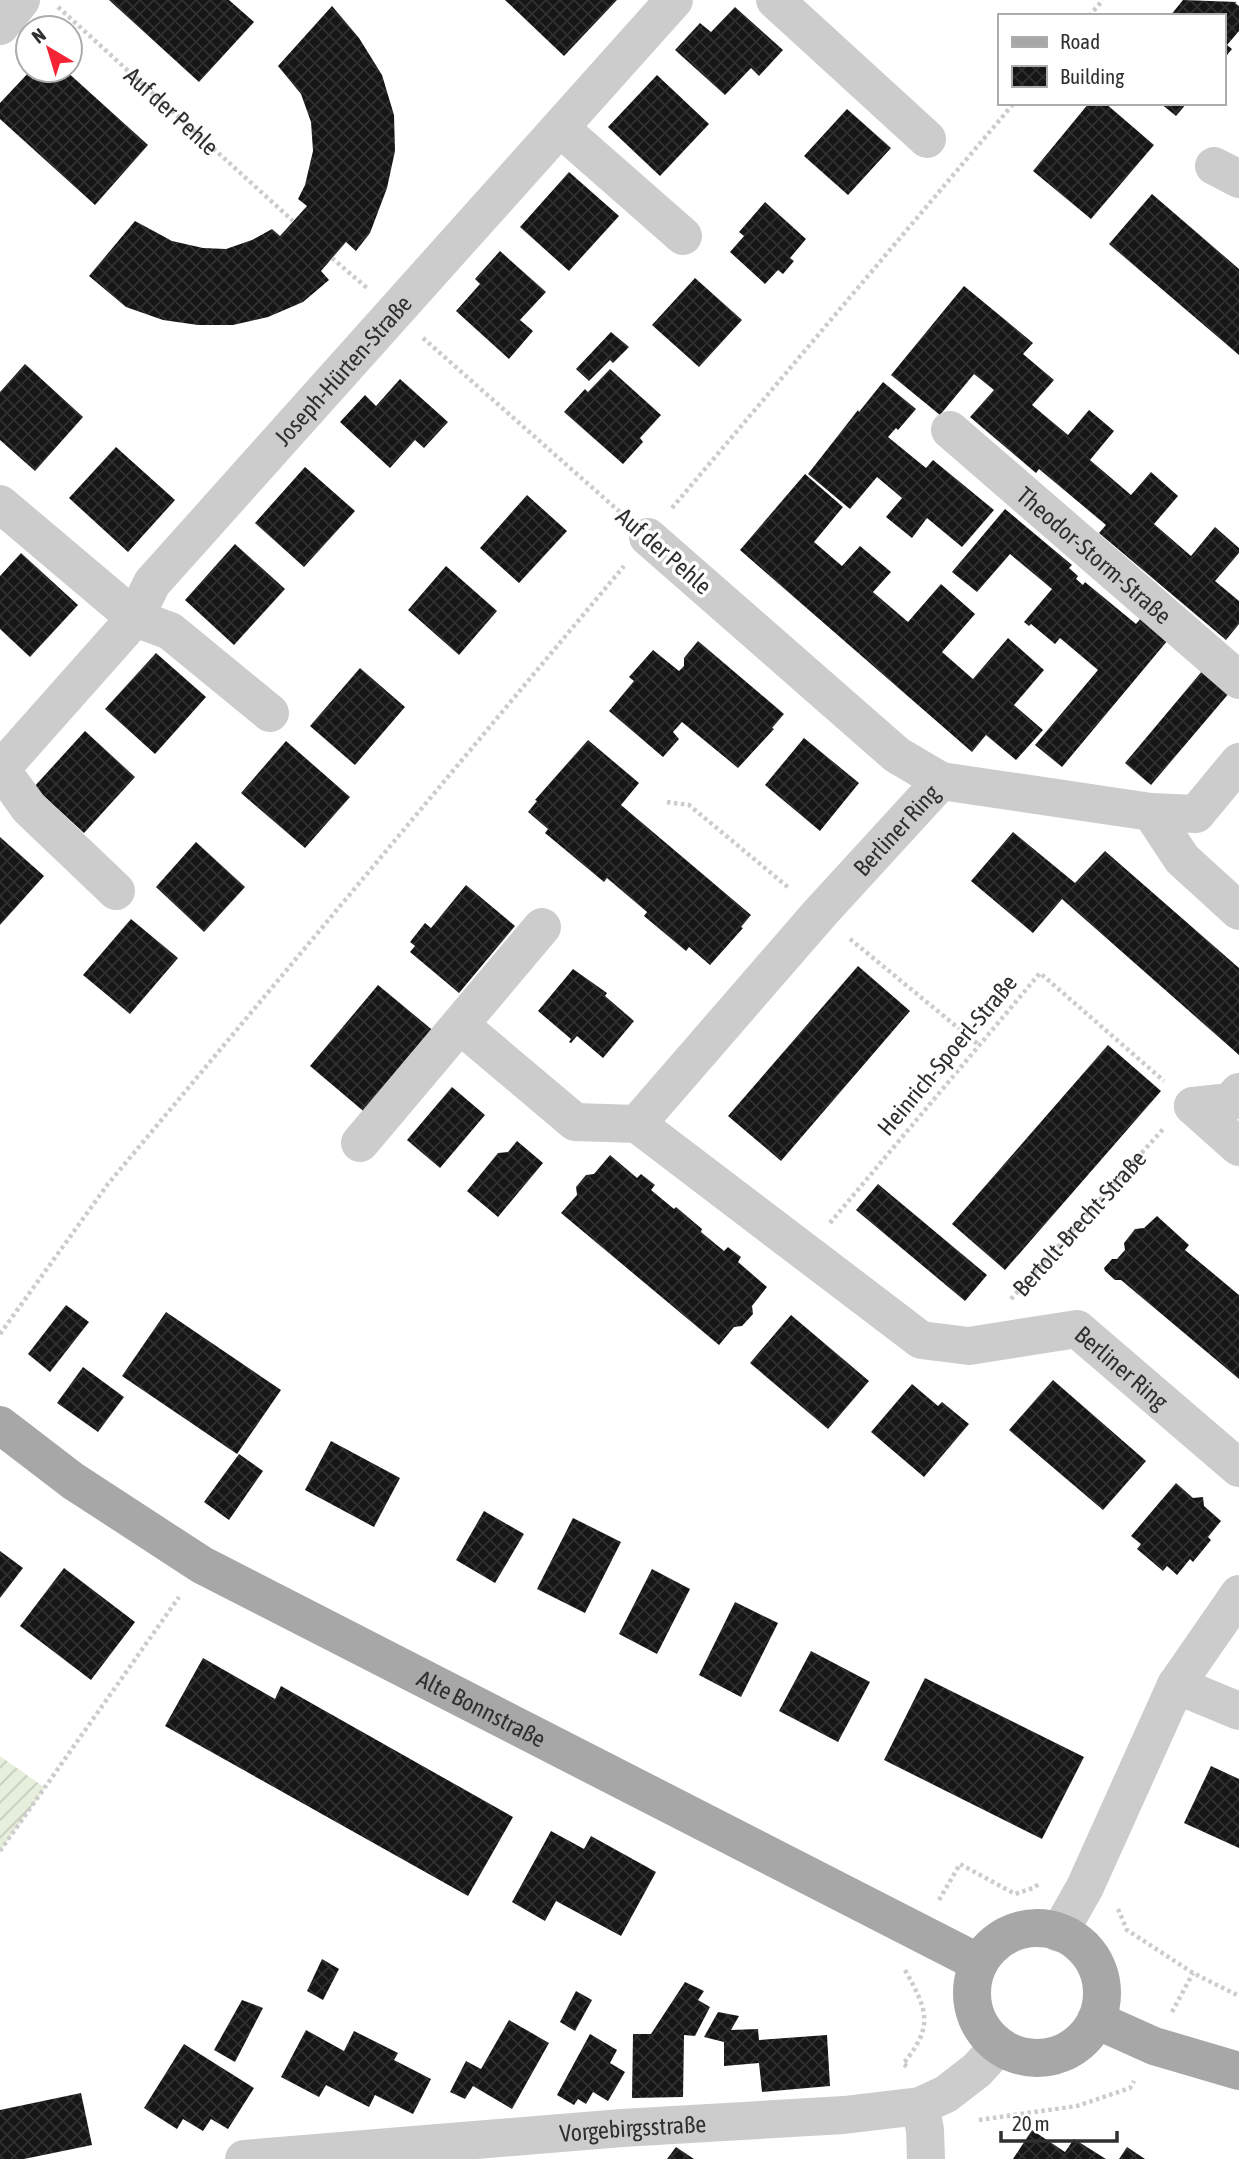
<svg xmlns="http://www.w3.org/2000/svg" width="1239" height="2159" font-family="'Asap Condensed',sans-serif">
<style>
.garden{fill:url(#garden-furrows)}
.building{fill:url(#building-cross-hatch)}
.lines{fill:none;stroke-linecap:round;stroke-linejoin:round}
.path{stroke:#ccc;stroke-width:4.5;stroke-dasharray:3.5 3.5;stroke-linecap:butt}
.minor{stroke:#ccc;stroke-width:38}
.major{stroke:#a7a7a7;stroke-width:38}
.labels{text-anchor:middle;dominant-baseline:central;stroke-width:7;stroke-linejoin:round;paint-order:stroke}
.street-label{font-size:24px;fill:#2f2f2f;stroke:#fff}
</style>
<defs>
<pattern id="garden-furrows" width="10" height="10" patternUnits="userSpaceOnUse" patternTransform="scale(1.75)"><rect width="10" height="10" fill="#e6eedc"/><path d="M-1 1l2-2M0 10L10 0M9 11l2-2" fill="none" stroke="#c6ccbd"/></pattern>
<pattern id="building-cross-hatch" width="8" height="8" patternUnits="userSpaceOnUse" patternTransform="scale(1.75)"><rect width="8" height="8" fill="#161616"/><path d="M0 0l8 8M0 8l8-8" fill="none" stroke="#303030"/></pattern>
</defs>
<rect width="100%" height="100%" fill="#fff"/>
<path class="garden" d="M0,1756L45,1788L0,1851Z"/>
<g class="building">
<path d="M109,0H229L254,22L199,82Z"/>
<path d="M505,0H617L564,56Z"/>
<path d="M1183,0L1237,2L1235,3L1239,6V31L1227,45L1232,49L1223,60V16H1170Z"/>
<path d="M332,6L359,38L382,75L394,115L395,151L387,188L370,233L356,251L346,242L321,271L329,280L303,302L268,317L233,325H198L163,320L126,307L89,276L135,221L172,241L203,248L226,249L252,240L272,229L280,236L307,206L298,199L305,185L313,151L311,122L301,94L278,66Z"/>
<path d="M735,7L783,50L759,76L751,68L725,95L675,50L700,23L711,32Z"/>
<path d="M31,70H65L148,145L95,205L0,119V103Z"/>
<path d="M657,75L709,124L660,176L608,127Z"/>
<path d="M1089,103H1105L1154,145L1091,219L1033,171Z"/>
<path d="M1160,103H1187L1176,116Z"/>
<path d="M847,109L891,148L848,195L804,156Z"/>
<path d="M569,172L619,216L569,271L520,227Z"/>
<path d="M1152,194L1239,269V355L1109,244Z"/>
<path d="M765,202L806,239L790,258L794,261L783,274L778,270L765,284L730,252L744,236L739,232Z"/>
<path d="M500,251L546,292L520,320L533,331L509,359L456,311L480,284L475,279Z"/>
<path d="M695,278L742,320L699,367L652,325Z"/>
<path d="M964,286L1033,343L1023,354L1054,380L1032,405L1068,435L1089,410L1114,431L1090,460L1131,495L1151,472L1178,496L1154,524L1191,556L1215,527L1239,548V553L1215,581L1239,601V624L1226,640L1099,533L1106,525L1039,469L1036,473L970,417L994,390L974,374L940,415L891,375Z"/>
<path d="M611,332L629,347L613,363L610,360L589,381L576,369Z"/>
<path d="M25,364L83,417L35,471L0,440V392Z"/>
<path d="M610,369L661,415L640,438L643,442L623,464L564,412L585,389L588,392Z"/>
<path d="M400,379L448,422L424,448L415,440L390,468L340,422L365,395L376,406Z"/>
<path d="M883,382L916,409L898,430L896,428L888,437L926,468L933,460L994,510L962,547L927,518L912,538L886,517L902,498L877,477L850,509L808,474L858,410L859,412Z"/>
<path d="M116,447L175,500L128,552L69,498Z"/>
<path d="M305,467L355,511L304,567L255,523Z"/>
<path d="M805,474L843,507L814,542L842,566L860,546L891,572L873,592L908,622L941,584L975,614L942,652L973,679L1008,638L1044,670L1014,705L1043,730L1016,760L986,735L972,752L740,550Z"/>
<path d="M527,495L567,531L519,583L480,548Z"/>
<path d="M1005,509L1072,565L1069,568L1078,576L1076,579L1083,585L1085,582L1136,624L1141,618L1168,640L1062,767L1035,745L1098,670L1060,638L1055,644L1031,624L1029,626L1024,622L1052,589L1010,554L977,592L952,572Z"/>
<path d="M235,544L285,589L234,645L185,600Z"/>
<path d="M21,553L78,605L30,657L0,629V576Z"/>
<path d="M446,566L497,611L459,655L408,610Z"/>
<path d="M698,641L784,714L772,728L774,729L738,768L682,722L673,732L679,739L663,757L609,711L634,681L629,677L653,650L679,671L684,666V658Z"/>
<path d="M156,653L206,697L155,754L105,709Z"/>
<path d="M360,668L405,707L355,765L310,726Z"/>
<path d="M1203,670L1230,692L1151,785L1125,763Z"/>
<path d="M85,731L135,777L84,833L34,787Z"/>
<path d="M804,738L859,783L820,831L765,785Z"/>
<path d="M588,740L639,783L621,805L751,915L741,927L743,928L710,965L689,947L686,951L644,916L647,912L607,878L604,882L545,833L548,829L528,812L537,801L535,800Z"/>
<path d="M286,741L350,797L305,848L241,793Z"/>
<path d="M1013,832L1075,883L1105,851L1239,968V1055L1062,899L1033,933L971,881Z"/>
<path d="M0,837L44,876L0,925Z"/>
<path d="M196,842L245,887L204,932L156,887Z"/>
<path d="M466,885L515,926L459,993L410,952L415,946L410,942L425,923L431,928Z"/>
<path d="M131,919L178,958L130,1014L83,975Z"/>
<path d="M858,966L910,1011L781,1161L728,1116Z"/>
<path d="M573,969L607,993L605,996L634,1021L603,1058L577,1036L571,1043L569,1042L571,1039L538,1011Z"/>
<path d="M378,985L436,1033L368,1115L310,1066Z"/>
<path d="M1108,1045L1161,1091L1005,1270L952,1224Z"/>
<path d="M452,1087L485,1115L440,1168L407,1140Z"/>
<path d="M517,1141L543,1163L498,1217L467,1191L498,1153L508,1152Z"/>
<path d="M610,1155L637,1178L641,1174L655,1185L651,1190L674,1209L676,1207L702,1229L701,1232L724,1251L728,1247L741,1257L738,1262L767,1287L752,1306L753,1314L742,1326L734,1327L719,1345L561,1213L577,1195L576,1187L586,1175L594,1174Z"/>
<path d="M878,1184L987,1275L965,1301L856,1210Z"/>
<path d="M1157,1216L1189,1245L1185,1250L1239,1295V1379L1121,1280H1115L1105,1271L1104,1268L1112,1259H1117L1125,1250L1124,1243L1135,1229L1144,1228Z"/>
<path d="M66,1305L89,1322L50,1372L28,1354Z"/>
<path d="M166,1312L281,1390L237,1454L122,1376Z"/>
<path d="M791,1315L869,1381L828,1429L750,1363Z"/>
<path d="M83,1367L124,1397L98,1432L57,1403Z"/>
<path d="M1053,1380L1146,1461L1103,1510L1009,1430Z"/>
<path d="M912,1384L938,1406L942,1402L969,1424L924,1477L871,1432Z"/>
<path d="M331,1441L400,1478L374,1527L305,1490Z"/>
<path d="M239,1454L263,1471L229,1520L204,1502Z"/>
<path d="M1176,1483L1193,1498L1203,1497L1204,1506L1221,1521L1208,1537L1211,1540L1193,1562L1190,1559L1177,1575L1167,1566L1163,1571L1137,1549L1141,1544L1131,1536Z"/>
<path d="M484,1511L524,1534L495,1583L456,1560Z"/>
<path d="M573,1518L621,1542L585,1613L537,1589Z"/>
<path d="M0,1551L23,1568L0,1598Z"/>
<path d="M64,1568L135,1622L91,1680L20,1626Z"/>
<path d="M652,1569L690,1589L657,1654L619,1634Z"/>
<path d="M735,1602L778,1623L741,1697L699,1675Z"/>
<path d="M811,1651L870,1682L838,1742L779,1711Z"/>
<path d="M203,1658L275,1699L281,1686L513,1817L468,1896L165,1726Z"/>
<path d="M925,1678L1084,1757L1042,1839L884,1760Z"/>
<path d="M1211,1766L1239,1779V1848L1184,1823Z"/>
<path d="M551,1831L584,1849L591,1836L656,1872L621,1936L556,1901L545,1921L512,1902Z"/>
<path d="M322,1959L339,1969L323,2000L307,1991Z"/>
<path d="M685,1982L704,1991L698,2000L710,2007L695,2036L684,2035L683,2097L632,2098L633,2034H651Z"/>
<path d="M576,1991L592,2000L575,2031L560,2022Z"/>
<path d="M242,2000L263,2008L235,2062L214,2050Z"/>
<path d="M718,2012L739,2016L731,2030L758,2029L759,2040L827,2035L830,2086L762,2092L759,2063L724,2066V2042L704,2037Z"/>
<path d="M509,2020L549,2043L512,2109L473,2086L465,2099L450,2092L466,2061L481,2069Z"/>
<path d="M306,2030L344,2051L354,2031L398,2053L394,2060L431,2079L413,2114L375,2095L369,2107L326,2085L319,2097L281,2077Z"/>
<path d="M590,2034L617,2050L610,2063L625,2072L608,2101L593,2092L586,2104L578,2099L574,2105L557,2095Z"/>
<path d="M184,2044L254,2088L228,2129L211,2119L203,2131L183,2119L177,2129L144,2108Z"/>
<path d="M81,2093L92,2145L24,2159H0V2110Z"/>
<path d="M1032,2130L1065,2152L1074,2139L1106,2159H1013Z"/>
<path d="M676,2147L694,2159H667Z"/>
<path d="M1127,2147L1145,2159H1119Z"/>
</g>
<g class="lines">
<g class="path">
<path id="s1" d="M58,7L293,221"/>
<path d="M1089,16L1103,0"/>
<path d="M332,258L367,288"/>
<path d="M423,338L621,513"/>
<path d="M672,508L1014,103"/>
<path d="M667,802L689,805L789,888"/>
<path d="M850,939L979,1045"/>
<path d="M830,1223L1040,973L1164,1081"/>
<path id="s2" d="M1011,1299L1164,1128"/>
<path d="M0,1334L108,1184L624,566"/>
<path d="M0,1851L179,1597"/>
<path d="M939,1900L960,1864L1015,1894L1033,1888L1039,1884"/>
<path d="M1118,1909L1127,1930L1193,1973L1239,1996"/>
<path d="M905,1970C927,2010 935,2025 903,2064L908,2067"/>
<path d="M1172,2012L1193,1973"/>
<path d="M979,2120L1077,2106L1130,2088L1134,2081"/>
</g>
<g class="minor">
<path d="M775,0L927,139"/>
<path d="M0,26L21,0"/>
<path d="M560,128L683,236"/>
<path d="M1214,166L1239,179"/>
<path id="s3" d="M950,430L1239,680"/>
<path d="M0,504L135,618L170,631L270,713"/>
<path d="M648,537L897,755L941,781"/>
<path d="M0,768L29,808L116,891"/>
<path id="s4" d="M0,770L135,618L152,583L674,0"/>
<path d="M1151,812L1182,859L1239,911"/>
<path id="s5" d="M460,1025L575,1122L637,1124L921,1340L969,1346L1077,1329L1239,1468"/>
<path d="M1193,1106L1239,1147"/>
<path d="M1193,1106L1230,1102L1239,1092"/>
<path id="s6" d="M637,1124L820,913L941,781L1151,812L1196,814L1239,762"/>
<path d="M360,1143L542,927"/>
<path d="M1176,1685L1239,1711"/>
<path d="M1059,1933L1085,1887L1176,1685L1239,1594"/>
<path d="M920,2106L925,2130L926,2159"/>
<path id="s7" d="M244,2159L622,2128L844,2115L920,2106L946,2094L977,2070L999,2046"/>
</g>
<g class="major">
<path id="s8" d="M0,1425L73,1481L202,1565L979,1963"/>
<circle cx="1037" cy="1993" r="65"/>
<path d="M1096,2020L1154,2046L1239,2071"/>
</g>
</g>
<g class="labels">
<g class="street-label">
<text stroke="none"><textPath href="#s1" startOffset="154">Auf der Pehle</textPath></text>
<text stroke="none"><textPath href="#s4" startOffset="528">Joseph-Hürten-Straße</textPath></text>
<text transform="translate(664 551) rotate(41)">Auf der Pehle</text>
<text stroke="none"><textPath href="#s3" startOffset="191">Theodor-Storm-Straße</textPath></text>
<text stroke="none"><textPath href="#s6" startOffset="392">Berliner Ring</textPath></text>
<text transform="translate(947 1055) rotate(-50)">Heinrich-Spoerl-Straße</text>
<text stroke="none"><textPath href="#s2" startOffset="102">Bertolt-Brecht-Straße</textPath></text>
<text stroke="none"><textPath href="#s5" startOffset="786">Berliner Ring</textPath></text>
<text stroke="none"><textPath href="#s8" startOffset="560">Alte Bonnstraße</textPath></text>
<text stroke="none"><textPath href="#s7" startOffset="390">Vorgebirgsstraße</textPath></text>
</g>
</g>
<rect x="998" y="14" width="228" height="91" fill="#ffffff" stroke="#acacac" stroke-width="2"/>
<rect x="1012" y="37" width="35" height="10" fill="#a7a7a7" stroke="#acacac" stroke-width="2"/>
<text x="1060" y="49" font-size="21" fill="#2f2f2f">Road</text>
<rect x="1012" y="66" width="35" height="21" fill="url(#building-cross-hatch)" stroke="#acacac" stroke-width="2"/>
<text x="1060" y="84" font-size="21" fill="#2f2f2f">Building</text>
<g transform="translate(49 49) rotate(322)"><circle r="33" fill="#ffffff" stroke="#acacac" stroke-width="2"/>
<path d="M0-5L12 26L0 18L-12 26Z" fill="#f42435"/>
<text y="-10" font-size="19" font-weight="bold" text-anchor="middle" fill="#2f2f2f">N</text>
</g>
<path d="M1001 2131v10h116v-10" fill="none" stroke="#2f2f2f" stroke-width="3.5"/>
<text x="1012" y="2131" font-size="21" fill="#2f2f2f" stroke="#ffffff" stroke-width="5" paint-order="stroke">20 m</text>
</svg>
